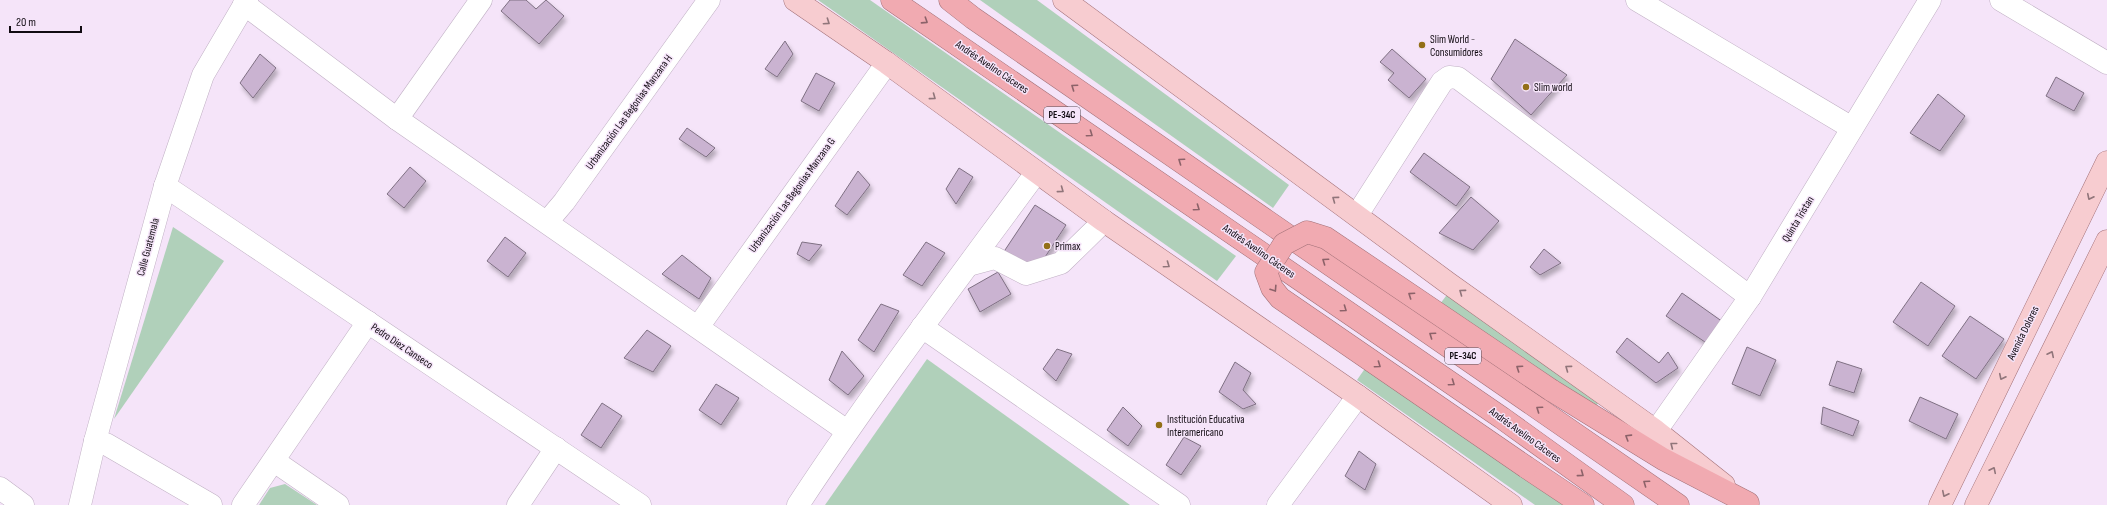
<svg xmlns="http://www.w3.org/2000/svg" width="2107" height="505" font-family="'Sofia Sans Condensed',sans-serif">
<style>
.green{fill:#b0d0ba}
.building{fill:#cab3d1;stroke:#7f7083;filter:url(#shadow)}
.lines{fill:none;stroke-linecap:round;stroke-linejoin:round}
.minor-casing{stroke:#c0b0c4;stroke-width:23}
.major-casing{stroke:#a37279;stroke-width:23}
.highway-casing{stroke:#a37279;stroke-width:23}
.minor{stroke:#fff;stroke-width:22}
.major{stroke:#f7ccd0;stroke-width:22}
.highway{stroke:#f1aab1;stroke-width:22}
.highway-bridge-casing{stroke:#a37279;stroke-width:23;stroke-linecap:butt}
.highway-bridge{stroke:#f1aab1;stroke-width:22}
.oneway{stroke:#8c6269}
.oneway2{stroke:#90757a}
.poi-dot{fill:#936f17;stroke:#f5e4f9;stroke-width:1.5}
.labels{text-anchor:middle;dominant-baseline:central;stroke-width:3;stroke-linejoin:round;paint-order:stroke}
.shield{fill:#f5e4f9;stroke:#554c57;stroke-width:1}
.shield-label{font-size:10px;font-weight:bold;fill:#110b12}
.poi-label{font-size:11px;fill:#110b12;stroke:#f5e4f9;text-anchor:start}
.street-label{font-size:11px;fill:#110b12;stroke:#f5e4f9}
</style>
<defs>
<filter id="shadow"><feDropShadow dx="2.5" dy="4.5" stdDeviation="2" flood-color="#0004"/></filter>
</defs>
<rect width="100%" height="100%" fill="#f5e4f9"/>
<g class="green">
<path d="M818,0H870L1236,256L1217,281Z"/>
<path d="M980,0H1037L1289,185L1273,208Z"/>
<path d="M173,227L224,261L114,419Z"/>
<path d="M1449,292L1602,398L1596,406L1440,304Z"/>
<path d="M927,359L1130,505H825Z"/>
<path d="M1366,367L1566,505H1535L1357,380Z"/>
<path d="M285,484L317,505H259L270,488Z"/>
</g>
<g class="building">
<path d="M510,0H526L536,9L546,0L564,16L539,44L501,11Z"/>
<path d="M1515,39L1567,75L1531,115L1491,79Z"/>
<path d="M785,41L793,54L777,77L765,69Z"/>
<path d="M1392,49L1426,79L1409,98L1388,80L1394,73L1380,62Z"/>
<path d="M260,54L276,68L253,98L240,83Z"/>
<path d="M816,73L835,83L819,111L801,101Z"/>
<path d="M2056,77L2084,93L2074,111L2046,96Z"/>
<path d="M1938,94L1965,116L1940,151L1910,133Z"/>
<path d="M687,128L715,148L706,157L679,139Z"/>
<path d="M1424,153L1470,187L1456,206L1410,172Z"/>
<path d="M410,167L426,181L404,208L387,194Z"/>
<path d="M959,168L973,177L956,204L946,189Z"/>
<path d="M858,171L870,185L847,215L835,206Z"/>
<path d="M1471,197L1499,221L1473,250L1439,233Z"/>
<path d="M1035,205L1066,225L1034,274L1003,253Z"/>
<path d="M505,237L526,253L508,277L487,261Z"/>
<path d="M802,242L822,245L809,261L797,254Z"/>
<path d="M926,242L945,253L922,286L903,275Z"/>
<path d="M1544,249L1561,263L1540,275L1530,267Z"/>
<path d="M682,255L711,278L699,299L662,274Z"/>
<path d="M998,272L1011,294L980,312L968,289Z"/>
<path d="M1921,282L1955,306L1928,346L1893,322Z"/>
<path d="M1682,293L1723,322L1708,344L1666,316Z"/>
<path d="M881,304L899,311L874,352L858,340Z"/>
<path d="M1970,316L2004,339L1976,379L1942,356Z"/>
<path d="M647,330L671,346L653,372L624,358Z"/>
<path d="M1627,338L1659,363L1668,352L1678,368L1656,383L1616,352Z"/>
<path d="M1747,347L1776,360L1760,396L1732,384Z"/>
<path d="M1057,349L1072,354L1056,381L1043,369Z"/>
<path d="M842,351L864,376L848,395L829,380Z"/>
<path d="M1837,361L1862,369L1854,393L1829,385Z"/>
<path d="M1235,362L1251,373L1243,390L1256,404L1243,409L1219,392Z"/>
<path d="M716,384L739,398L721,425L699,410Z"/>
<path d="M1920,397L1958,414L1946,439L1909,421Z"/>
<path d="M602,403L622,416L601,448L581,435Z"/>
<path d="M1123,407L1142,426L1128,446L1107,430Z"/>
<path d="M1823,407L1859,421L1853,436L1821,424Z"/>
<path d="M1184,437L1201,446L1181,475L1166,465Z"/>
<path d="M1359,451L1376,464L1365,490L1345,476Z"/>
</g>
<g class="lines">
<g class="minor-casing">
<g id="minor">
<path d="M1637,0L1852,128"/>
<path d="M2001,0L2107,63"/>
<path d="M244,4L397,119L847,431"/>
<path d="M397,119L481,0"/>
<path d="M165,186L640,505"/>
<path d="M1357,215L1442,82L1449,77L1458,78L1750,297"/>
<path d="M547,222L564,202L709,0"/>
<path d="M969,265L995,258L1026,274L1061,263L1104,221"/>
<path d="M698,327L887,63"/>
<path d="M922,327L1179,505"/>
<path d="M1656,431L1750,297L1930,0"/>
<path d="M95,441L106,444L211,505"/>
<path d="M274,461L338,505"/>
<path d="M0,488L23,505"/>
<path d="M80,505L95,441L165,186L203,75L247,0"/>
<path d="M243,505L368,322"/>
<path d="M518,505L556,448"/>
<path d="M798,505C873,391 955,283 1036,173"/>
<path d="M1278,505L1358,396"/>
</g>
</g>
<g class="major-casing">
<g id="major">
<path d="M795,0L887,63L1104,221L1358,396L1511,505"/>
<path d="M1064,0L1448,283L1656,431L1724,485"/>
<path d="M1940,505L2107,162"/>
<path d="M1976,505L2107,241"/>
</g>
</g>
<g class="highway-casing">
<g id="highway">
<path d="M892,0L1502,418L1623,505"/>
<path d="M950,0L973,18L1678,505"/>
<path d="M1551,390L1663,459L1748,503"/>
<path d="M1526,467L1583,505"/>
</g>
</g>
<use href="#minor" class="minor"/>
<use href="#major" class="major"/>
<use href="#highway" class="highway"/>
<g class="highway-bridge-casing">
<path id="highway-bridge" d="M1526,467L1280,298L1272,288L1266,272L1284,244L1307,232L1326,238L1551,390"/>
</g>
<use href="#highway-bridge" class="highway-bridge"/>
</g>
<defs><path id="oneway-chevron" d="M-2-3.5L2.5 0L-2 3.5" fill="none" stroke-width="1.6" stroke-linecap="round" stroke-linejoin="round"/></defs>
<g class="oneway">
<use href="#oneway-chevron" transform="translate(925 21) rotate(33)"/>
<use href="#oneway-chevron" transform="translate(1074 87) rotate(-145)"/>
<use href="#oneway-chevron" transform="translate(1090 134) rotate(35)"/>
<use href="#oneway-chevron" transform="translate(1181 161) rotate(-145)"/>
<use href="#oneway-chevron" transform="translate(1197 208) rotate(35)"/>
<use href="#oneway-chevron" transform="translate(1325 261) rotate(-145)"/>
<use href="#oneway-chevron" transform="translate(1274 289) rotate(57)"/>
<use href="#oneway-chevron" transform="translate(1411 295) rotate(-146)"/>
<use href="#oneway-chevron" transform="translate(1344 309) rotate(35)"/>
<use href="#oneway-chevron" transform="translate(1432 335) rotate(-145)"/>
<use href="#oneway-chevron" transform="translate(1378 365) rotate(35)"/>
<use href="#oneway-chevron" transform="translate(1519 368) rotate(-146)"/>
<use href="#oneway-chevron" transform="translate(1452 383) rotate(35)"/>
<use href="#oneway-chevron" transform="translate(1539 409) rotate(-145)"/>
<use href="#oneway-chevron" transform="translate(1628 437) rotate(-148)"/>
<use href="#oneway-chevron" transform="translate(1581 474) rotate(36)"/>
<use href="#oneway-chevron" transform="translate(1646 483) rotate(-145)"/>
</g>
<g class="oneway2">
<use href="#oneway-chevron" transform="translate(827 22) rotate(34)"/>
<use href="#oneway-chevron" transform="translate(933 97) rotate(36)"/>
<use href="#oneway-chevron" transform="translate(1061 190) rotate(36)"/>
<use href="#oneway-chevron" transform="translate(2090 197) rotate(116)"/>
<use href="#oneway-chevron" transform="translate(1335 199) rotate(-144)"/>
<use href="#oneway-chevron" transform="translate(1167 265) rotate(35)"/>
<use href="#oneway-chevron" transform="translate(1462 292) rotate(-144)"/>
<use href="#oneway-chevron" transform="translate(2051 354) rotate(-64)"/>
<use href="#oneway-chevron" transform="translate(1568 368) rotate(-144)"/>
<use href="#oneway-chevron" transform="translate(2002 377) rotate(116)"/>
<use href="#oneway-chevron" transform="translate(1673 445) rotate(-142)"/>
<use href="#oneway-chevron" transform="translate(1993 470) rotate(-64)"/>
<use href="#oneway-chevron" transform="translate(1945 494) rotate(116)"/>
</g>
<g class="poi-dot">
<circle cx="1422" cy="45" r="4"/>
<circle cx="1526" cy="87" r="4"/>
<circle cx="1047" cy="246" r="4"/>
<circle cx="1159" cy="425" r="4"/>
</g>
<g class="labels">
<g class="shield">
<rect x="1044" y="107" width="36" height="16" rx="3"/>
<rect x="1445" y="348" width="36" height="16" rx="3"/>
</g>
<g class="shield-label">
<text x="1062" y="115">PE-34C</text>
<text x="1463" y="356">PE-34C</text>
</g>
<g class="poi-label">
<text x="1430" y="39">Slim World -<tspan x="1430" dy="13">Consumidores</tspan></text>
<text x="1534" y="87">Slim world</text>
<text x="1055" y="246">Primax</text>
<text x="1167" y="419">Institución Educativa<tspan x="1167" dy="13">Interamericano</tspan></text>
</g>
<g class="street-label">
<text transform="translate(992 67) rotate(34)">Andrés Avelino Cáceres</text>
<text transform="translate(629 112) rotate(-54)">Urbanización Las Begonias Manzana H</text>
<text transform="translate(792 195) rotate(-54)">Urbanización Las Begonias Manzana G</text>
<text transform="translate(1798 219) rotate(-59)">Quinta Tristan</text>
<text transform="translate(148 247) rotate(-75)">Calle Guatemala</text>
<text transform="translate(1259 251) rotate(35)">Andrés Avelino Cáceres</text>
<text transform="translate(2023 333) rotate(-64)">Avenida Dolores</text>
<text transform="translate(402 346) rotate(34)">Pedro Diez Canseco</text>
<text transform="translate(1525 435) rotate(36)">Andrés Avelino Cáceres</text>
</g>
</g>
<path d="M10 26v6h71v-6" fill="none" stroke="#110b12" stroke-width="2"/>
<text x="16" y="26" font-size="12" fill="#110b12" stroke="#f5e4f9" stroke-width="3" paint-order="stroke">20 m</text>
</svg>
